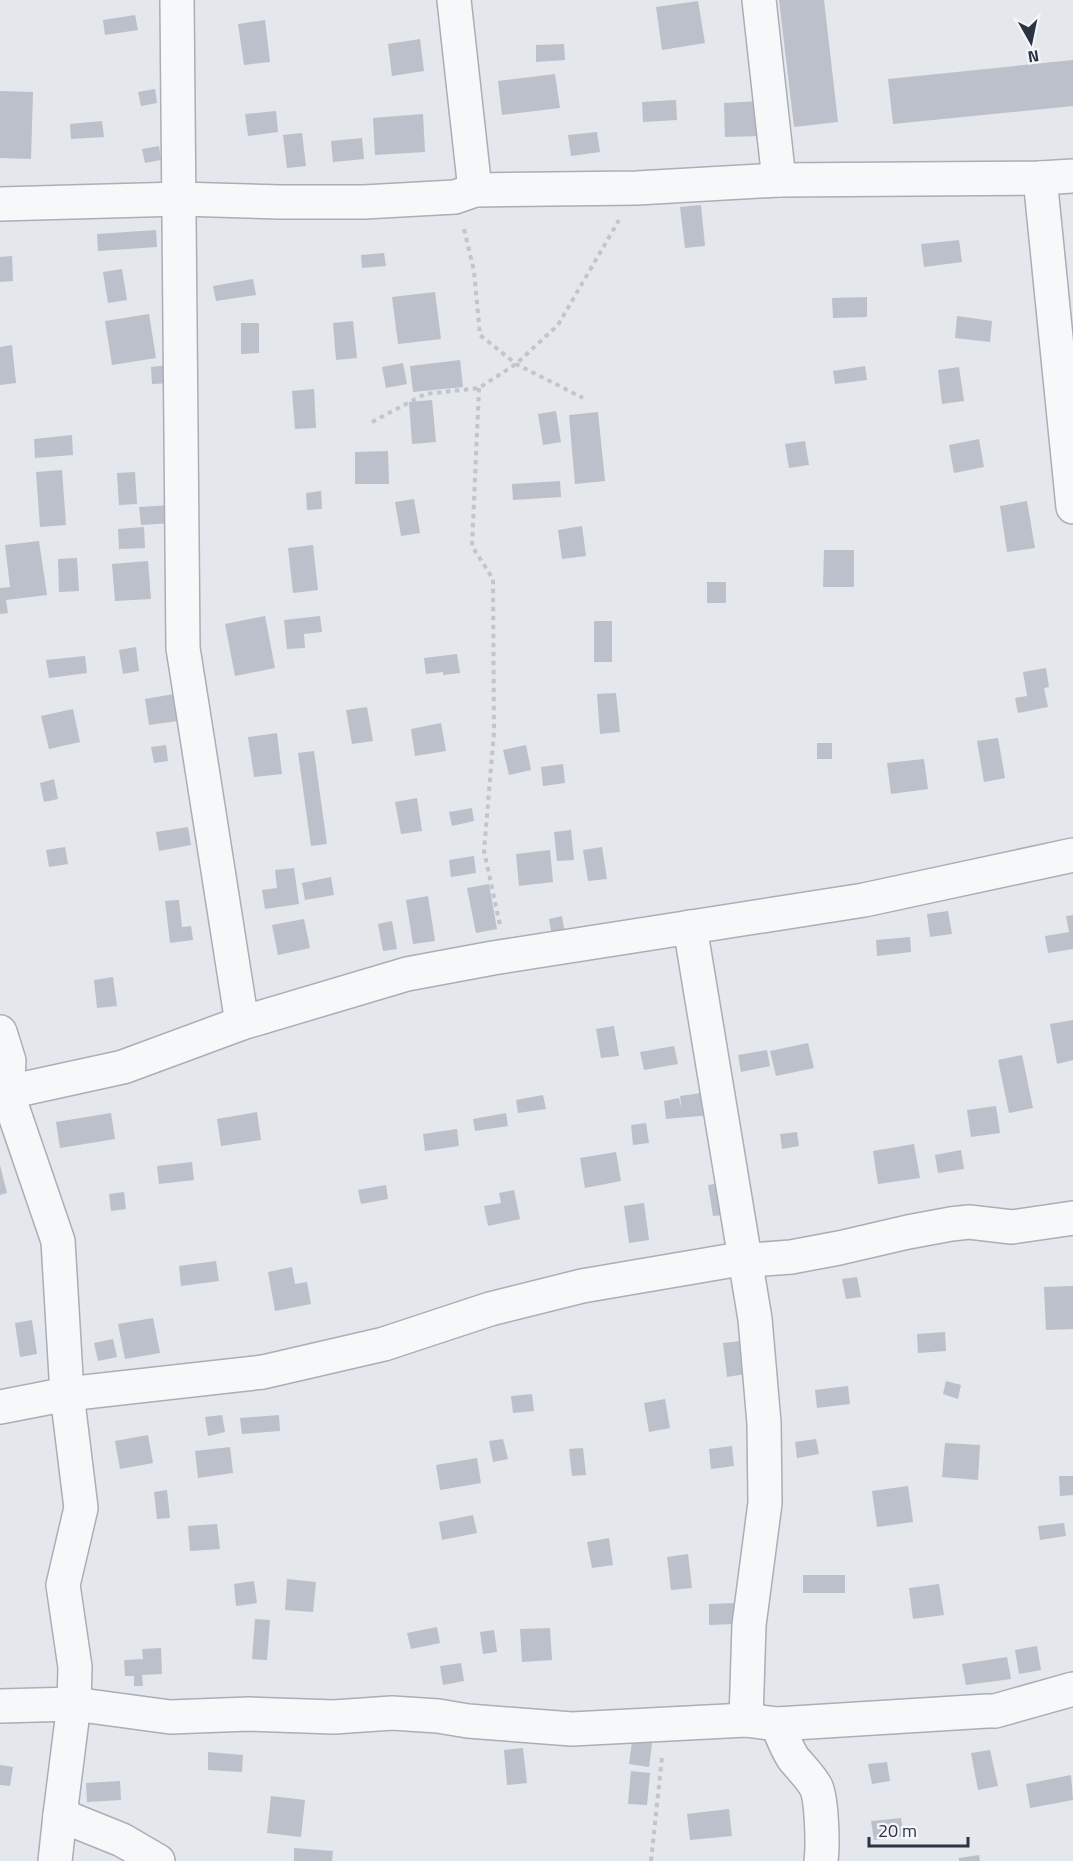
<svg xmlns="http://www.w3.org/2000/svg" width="1073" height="1861" font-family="'Titillium Web',sans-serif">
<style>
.building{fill:#bbc0ca}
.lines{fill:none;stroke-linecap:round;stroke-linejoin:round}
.street-casing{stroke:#a9aeb7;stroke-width:36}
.path{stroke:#c2c5cb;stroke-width:4;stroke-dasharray:4.5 4.5;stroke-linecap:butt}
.street{stroke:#f7f8fa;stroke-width:33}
</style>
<rect width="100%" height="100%" fill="#e4e7ec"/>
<g class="building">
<path d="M779,0H824L838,122L794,127Z"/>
<path d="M698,1L705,43L662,50L656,7Z"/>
<path d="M135,15L138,30L105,35L103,20Z"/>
<path d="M265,20L270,62L244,65L238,24Z"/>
<path d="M420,39L424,71L392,76L388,44Z"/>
<path d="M564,44L565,60L536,62V45Z"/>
<path d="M1073,60V106L893,124L888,79Z"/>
<path d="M555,74L560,108L502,115L498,81Z"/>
<path d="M155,89L157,103L141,106L138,92Z"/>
<path d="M0,91L33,92L31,159L0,158Z"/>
<path d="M676,100L677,120L643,122L642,102Z"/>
<path d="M760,101L761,136L725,137L724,103Z"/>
<path d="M276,111L278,132L248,136L245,114Z"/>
<path d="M423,114L425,152L375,155L373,118Z"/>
<path d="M102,121L104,137L71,139L70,124Z"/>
<path d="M597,132L600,152L571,156L568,135Z"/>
<path d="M302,133L306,166L287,168L283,135Z"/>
<path d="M362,138L364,159L333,162L331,141Z"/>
<path d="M159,146L161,160L145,163L142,149Z"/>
<path d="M701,205L705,246L685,248L680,207Z"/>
<path d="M156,230L157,247L98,251L97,234Z"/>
<path d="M959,240L962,262L924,267L921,244Z"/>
<path d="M384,253L386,266L362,268L361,255Z"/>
<path d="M12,256L13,281L0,282V257Z"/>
<path d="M122,269L127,300L108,303L103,272Z"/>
<path d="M253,279L256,295L216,301L213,286Z"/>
<path d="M435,292L441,339L398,344L392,297Z"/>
<path d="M867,297V317L833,318L832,298Z"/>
<path d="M149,314L156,358L112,365L105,321Z"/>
<path d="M957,316L992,321L990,342L955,338Z"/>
<path d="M353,321L357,358L336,360L333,323Z"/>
<path d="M241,323H259V353L241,354Z"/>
<path d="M12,345L16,383L0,385V347Z"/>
<path d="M460,360L463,387L413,392L410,366Z"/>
<path d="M403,363L407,384L386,388L382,367Z"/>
<path d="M169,365L171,383L152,384L151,367Z"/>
<path d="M865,366L867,380L835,384L833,371Z"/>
<path d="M959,367L964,401L942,404L938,370Z"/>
<path d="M314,389L316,428L295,429L292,391Z"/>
<path d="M432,400L436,442L412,444L409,402Z"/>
<path d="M556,411L561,442L543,445L538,414Z"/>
<path d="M598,412L605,481L575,484L569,415Z"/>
<path d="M72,435L73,455L35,458L34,439Z"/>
<path d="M979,439L984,467L954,473L949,445Z"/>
<path d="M805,441L809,465L789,468L785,444Z"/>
<path d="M388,451L389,484H355V452Z"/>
<path d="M62,470L66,525L40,527L36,472Z"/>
<path d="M135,472L137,504L119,505L117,473Z"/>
<path d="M560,481L561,497L513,500L512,484Z"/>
<path d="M321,491L322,509L307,510L306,493Z"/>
<path d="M414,499L420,533L401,536L395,502Z"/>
<path d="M1027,501L1035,548L1007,552L1000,506Z"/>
<path d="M172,505L173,523L141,525L139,507Z"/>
<path d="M582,526L586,556L562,559L558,530Z"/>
<path d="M144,527L145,548L119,549L118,529Z"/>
<path d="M39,541L47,595L6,600L8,613L0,614V588L10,587L5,545Z"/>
<path d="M313,545L318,590L293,593L288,548Z"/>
<path d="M824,550H854V587H823Z"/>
<path d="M77,558L79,591L59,592L58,559Z"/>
<path d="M148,561L151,599L115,601L112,564Z"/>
<rect x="707" y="582" width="19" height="21"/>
<path d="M265,616L275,668L235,676L225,624Z"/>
<path d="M320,616L322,632L304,634L305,648L287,649L284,620Z"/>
<rect x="594" y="621" width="18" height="41"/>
<path d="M136,647L139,671L123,674L119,650Z"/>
<path d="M457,654L460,673L443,675V672L426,674L424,658Z"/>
<path d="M85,656L87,673L49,678L46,660Z"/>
<path d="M1046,668L1049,687L1044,688L1048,707L1018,713L1015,698L1027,696L1023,672Z"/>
<path d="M180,693L185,720L149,725L145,699Z"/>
<path d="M616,693L620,732L600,734L597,694Z"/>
<path d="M367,707L373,741L352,744L346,710Z"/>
<path d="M73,709L80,742L49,749L41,716Z"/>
<path d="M441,723L446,751L415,756L411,729Z"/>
<path d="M277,733L282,774L254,777L248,737Z"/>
<path d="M998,738L1005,778L984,782L977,741Z"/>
<rect x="817" y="743" width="15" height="16"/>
<path d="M166,745L168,761L154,763L151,747Z"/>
<path d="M526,745L531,770L509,775L503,750Z"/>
<path d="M314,751L327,844L311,846L298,753Z"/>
<path d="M924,759L928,789L891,794L887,763Z"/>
<path d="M563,764L565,783L543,786L541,767Z"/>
<path d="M54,779L58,799L44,802L40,783Z"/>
<path d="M417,798L422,831L401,834L395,802Z"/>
<path d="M472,808L474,821L452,826L449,812Z"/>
<path d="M188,827L191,845L159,851L156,832Z"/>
<path d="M571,830L574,860L557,861L554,832Z"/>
<path d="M65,847L68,864L49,867L46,850Z"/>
<path d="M602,847L607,879L588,881L583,850Z"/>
<path d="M550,850L553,882L519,886L516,854Z"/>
<path d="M474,856L476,873L451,877L449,860Z"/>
<path d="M294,868L299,904L265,909L262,890L277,888L275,870Z"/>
<path d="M331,877L334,895L305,900L302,883Z"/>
<path d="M489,884L497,929L476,933L467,888Z"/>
<path d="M428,896L435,941L413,944L406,900Z"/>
<path d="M179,900L182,927L191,926L193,940L170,943L165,901Z"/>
<path d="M948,911L952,934L930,937L927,914Z"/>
<path d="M1073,915V949L1048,953L1045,936L1069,932L1066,916Z"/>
<path d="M562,916L565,934L552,936L549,919Z"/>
<path d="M304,919L310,948L278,955L272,925Z"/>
<path d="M392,921L397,949L383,951L378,924Z"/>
<path d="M910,937L911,952L877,956L876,940Z"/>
<path d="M113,977L117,1006L97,1008L94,980Z"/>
<path d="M1073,1020V1060L1057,1064L1050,1024Z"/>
<path d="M614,1026L619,1056L601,1058L596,1029Z"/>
<path d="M808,1043L814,1068L776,1076L770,1051Z"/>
<path d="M674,1046L678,1064L644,1070L640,1052Z"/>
<path d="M767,1050L770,1066L741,1072L738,1055Z"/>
<path d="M1022,1055L1033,1108L1009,1113L998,1060Z"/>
<path d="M708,1092L711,1115L666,1119L664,1101L679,1098L682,1110L680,1096Z"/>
<path d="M543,1095L546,1109L518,1113L516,1100Z"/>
<path d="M996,1106L1000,1133L971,1137L967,1110Z"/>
<path d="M257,1112L261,1140L221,1146L217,1119Z"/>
<path d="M111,1113L115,1139L60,1148L56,1122Z"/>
<path d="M506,1113L508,1126L475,1131L473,1119Z"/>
<path d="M646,1123L649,1143L633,1145L631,1125Z"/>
<path d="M457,1129L459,1146L425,1151L423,1134Z"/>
<path d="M797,1132L799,1146L782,1149L780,1134Z"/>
<path d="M914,1144L920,1178L878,1184L873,1151Z"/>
<path d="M961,1150L964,1169L938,1173L935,1155Z"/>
<path d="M616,1152L621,1181L585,1188L580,1158Z"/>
<path d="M192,1162L194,1180L159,1184L157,1166Z"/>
<path d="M0,1165L7,1193L0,1195Z"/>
<path d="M727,1182L732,1214L713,1216L708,1185Z"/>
<path d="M386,1185L388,1199L361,1204L358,1190Z"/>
<path d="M514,1190L520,1219L488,1226L484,1206L501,1203L499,1193Z"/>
<path d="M124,1192L126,1209L111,1211L109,1194Z"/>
<path d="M644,1203L649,1240L629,1243L624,1206Z"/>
<path d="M216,1261L219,1281L181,1286L179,1266Z"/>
<path d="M292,1267L295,1284L307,1282L311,1304L275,1311L268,1272Z"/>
<path d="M857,1277L861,1297L846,1299L842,1279Z"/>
<path d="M1073,1286V1329L1046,1330L1044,1287Z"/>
<path d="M153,1318L160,1353L125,1359L118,1324Z"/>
<path d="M32,1320L37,1354L20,1357L15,1323Z"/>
<path d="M945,1332L946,1351L918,1353L917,1334Z"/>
<path d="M113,1339L117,1357L98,1361L94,1343Z"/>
<path d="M741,1341L745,1374L727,1377L723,1343Z"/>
<path d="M946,1381L961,1385L958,1399L943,1394Z"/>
<path d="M848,1386L850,1404L817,1408L815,1390Z"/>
<path d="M532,1394L534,1411L513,1413L511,1396Z"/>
<path d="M665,1399L670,1428L649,1432L644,1403Z"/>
<path d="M222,1415L225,1432L208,1436L205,1417Z"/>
<path d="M279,1415L280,1431L242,1434L240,1418Z"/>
<path d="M148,1435L153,1463L120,1469L115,1441Z"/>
<path d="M503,1439L508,1459L493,1462L489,1441Z"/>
<path d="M816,1439L819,1454L797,1458L795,1442Z"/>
<path d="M945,1443L980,1445L978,1480L942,1477Z"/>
<path d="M732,1446L734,1466L711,1469L709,1449Z"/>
<path d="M230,1447L233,1473L198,1478L195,1451Z"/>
<path d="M583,1448L586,1475L572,1476L569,1449Z"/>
<path d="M477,1458L481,1483L440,1490L436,1465Z"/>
<path d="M1059,1476H1073V1495L1060,1496Z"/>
<path d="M908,1486L913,1522L877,1527L872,1491Z"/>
<path d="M167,1490L170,1518L157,1519L154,1492Z"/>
<path d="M473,1515L477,1533L442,1540L439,1522Z"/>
<path d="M1064,1523L1066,1536L1040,1540L1038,1526Z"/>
<path d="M217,1524L220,1549L190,1551L188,1526Z"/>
<path d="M609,1538L613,1565L592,1568L587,1542Z"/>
<path d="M688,1554L692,1588L671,1590L667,1557Z"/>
<rect x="803" y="1575" width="42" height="18"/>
<path d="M287,1579L316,1582L313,1612L285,1610Z"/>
<path d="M254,1581L257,1603L236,1606L234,1584Z"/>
<path d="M939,1584L944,1615L913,1619L909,1588Z"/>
<path d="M734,1603V1624L709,1625V1604Z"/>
<path d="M255,1619L270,1620L267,1660L252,1659Z"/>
<path d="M437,1627L440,1643L411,1649L407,1633Z"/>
<path d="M550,1628L552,1660L522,1662L520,1629Z"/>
<path d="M494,1630L497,1652L483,1654L480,1632Z"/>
<path d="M1037,1646L1041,1670L1019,1674L1015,1650Z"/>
<path d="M161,1648L162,1674L142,1675L143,1686H134V1676H125L124,1660L143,1659L142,1649Z"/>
<path d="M1007,1657L1011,1679L966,1685L962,1664Z"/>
<path d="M461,1663L464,1681L443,1685L440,1666Z"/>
<path d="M632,1741L652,1743L649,1767L629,1764Z"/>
<path d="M523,1748L527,1783L507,1785L504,1750Z"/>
<path d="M990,1750L998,1786L978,1790L971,1753Z"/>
<path d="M208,1752L243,1755L242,1772L208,1770Z"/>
<path d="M887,1762L890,1781L872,1784L868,1764Z"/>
<path d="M0,1765L13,1767L10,1786L0,1785Z"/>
<path d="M631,1771L650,1773L647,1805L628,1804Z"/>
<path d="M1071,1775L1073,1800L1030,1808L1026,1784Z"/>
<path d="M120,1781L121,1800L87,1802L86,1783Z"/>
<path d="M271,1796L305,1800L301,1837L267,1833Z"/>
<path d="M729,1809L732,1836L690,1840L687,1814Z"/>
<path d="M901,1818L904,1836L874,1840L871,1821Z"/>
<path d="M294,1848L333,1851L332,1861H294Z"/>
<path d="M979,1855L980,1861H959V1858Z"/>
</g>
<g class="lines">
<g class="street-casing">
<g id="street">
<path d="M177,0L183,648L242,1023"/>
<path d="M454,0L475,190"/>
<path d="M759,0L779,180"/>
<path d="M1040,178L1073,507"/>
<path d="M0,204L180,199L280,202H364L455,197L475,190L637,188L779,180L1040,178L1073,176"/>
<path d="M690,927L755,1319L764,1423L765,1503L749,1625L746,1720"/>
<path d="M0,1032L9,1061L7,1092L58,1241L67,1394L81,1508L63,1585L75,1667L74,1704L60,1815L122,1840L158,1861"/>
<path d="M0,1094L123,1067L242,1023L407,974L493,958L864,900L1073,855"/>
<path d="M0,1407L67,1394L263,1372L384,1344L490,1309L582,1286L746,1258L751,1260L791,1257L839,1248L908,1232L951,1224L969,1222L1012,1227L1073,1218"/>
<path d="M0,1706L74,1704L170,1717L249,1714L334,1717L392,1713L438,1716L468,1721L572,1729L746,1720L777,1724L987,1711H995L1073,1689"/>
<path d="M777,1724C782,1736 786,1747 793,1758C801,1768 810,1776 816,1787C822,1800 823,1846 821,1861"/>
<path d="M55,1861L60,1815"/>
</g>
</g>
<g class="path">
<path d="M464,229L474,271L480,335L516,364L583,398"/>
<path d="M479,388L472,546L493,579L494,732L484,851L500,925"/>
<path d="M372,422L425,394L479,388L516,364L558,325L619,220"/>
<path d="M651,1861L662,1757"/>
</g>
<use href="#street" class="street"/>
</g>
<g transform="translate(1031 42) rotate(171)" stroke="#f4f6f9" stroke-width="4.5" paint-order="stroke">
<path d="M0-4.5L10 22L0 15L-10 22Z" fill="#2b3445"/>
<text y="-9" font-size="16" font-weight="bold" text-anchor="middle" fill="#2b3445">N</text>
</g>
<path d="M869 1837v9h99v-9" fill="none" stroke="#2b3445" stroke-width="3"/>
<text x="878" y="1837" font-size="18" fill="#2b3445" stroke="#f4f6f9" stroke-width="4.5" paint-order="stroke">20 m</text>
</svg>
